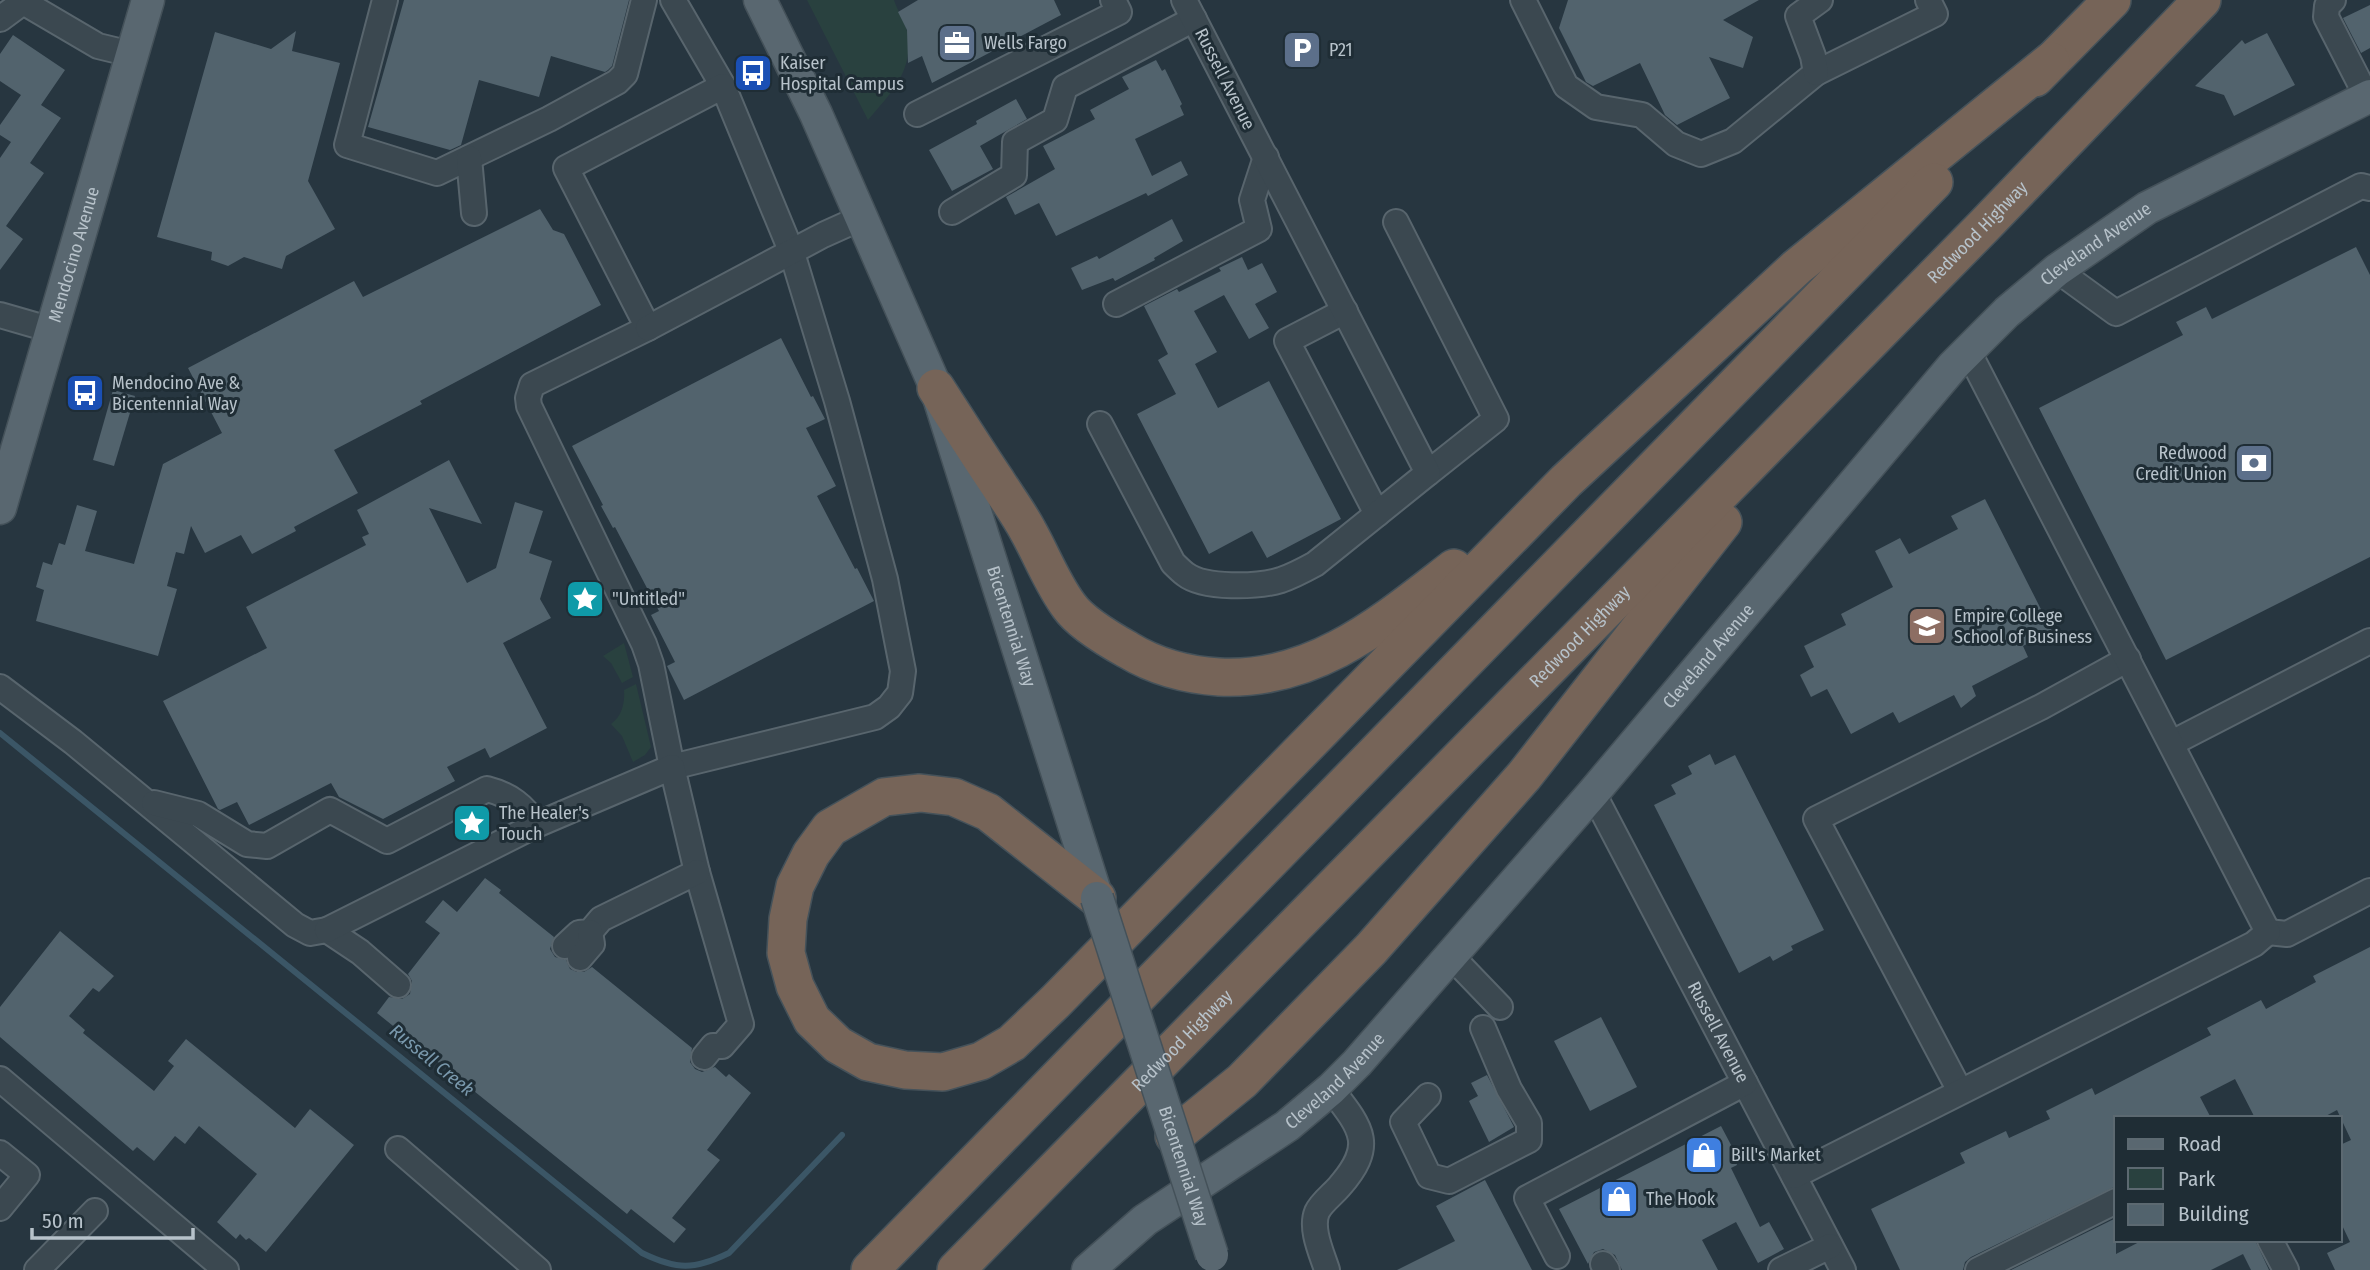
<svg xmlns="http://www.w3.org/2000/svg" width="2370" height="1270" font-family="'Fira Sans Condensed',sans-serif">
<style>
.green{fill:#29413f}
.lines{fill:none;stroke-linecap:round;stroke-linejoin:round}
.stream{stroke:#3b5666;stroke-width:6}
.building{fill:#52636d}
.minor-casing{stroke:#58656d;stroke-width:28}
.major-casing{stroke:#445159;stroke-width:35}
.highway-casing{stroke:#45525a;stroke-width:40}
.minor{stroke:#3b4850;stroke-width:24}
.major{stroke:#596770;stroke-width:32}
.highway{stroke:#766458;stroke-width:37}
.major-bridge-casing{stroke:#445159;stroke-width:35;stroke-linecap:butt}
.major-bridge{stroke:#596770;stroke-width:32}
.labels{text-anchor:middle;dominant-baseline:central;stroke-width:6;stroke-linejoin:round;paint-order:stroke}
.poi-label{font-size:18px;fill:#b7c2ca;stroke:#1f2d35;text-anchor:start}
.street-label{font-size:18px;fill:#b7c2ca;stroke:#1f2d35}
.water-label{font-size:19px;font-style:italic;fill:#7998ac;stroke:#1f2d35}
</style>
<rect width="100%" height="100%" fill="#273640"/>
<g class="green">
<path d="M807,0H894C897,10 905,21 907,31C915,70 891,93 868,120Z"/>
<path d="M624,643L633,677L622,683L611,663L603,656Z"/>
<path d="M636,684L651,747L645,755L633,762L622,736L611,724C622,716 625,703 624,690Z"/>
</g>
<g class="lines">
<path class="stream" d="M0,733L642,1253C677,1270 694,1270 729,1253L842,1135"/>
</g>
<g class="building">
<path d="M404,0H629L612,66L608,70L605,72L551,56L539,97L479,80L461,145L450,150L368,127Z"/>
<path d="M918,0H1054L1061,15L932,83L922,56L908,63L907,30L898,12Z"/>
<path d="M1568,0H1759L1723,20L1753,37L1743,68L1709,57L1730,98L1677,125L1665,115L1640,63L1593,86L1586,82L1559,28Z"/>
<path d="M2370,5V48L2361,53L2343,18Z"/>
<path d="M296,31L292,51L340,63L308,181L335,229L286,256L282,269L244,257L228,266L211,260L212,252L157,237L215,32L271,49Z"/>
<path d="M2267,33L2295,85L2234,116L2224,95L2195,86L2242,40L2245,44Z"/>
<path d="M13,35L65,70L41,105L61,118L30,163L44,173L6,226L23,239L0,270V158L11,142L0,135V125L21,95L0,81V54Z"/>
<path d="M1156,60L1162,71L1165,69L1182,104L1180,106L1184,115L1135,139L1152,176L1181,161L1188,175L1148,196L1146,193L1056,236L1039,203L1015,215L1006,197L1055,169L1043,146L1095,119L1090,110L1129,89L1122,77Z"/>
<path d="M1016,99L1027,119L980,146L993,169L952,191L929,150L977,124L976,121Z"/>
<path d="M540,209L553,230L564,234L601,305L420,401L422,404L334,450L358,493L294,527L296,531L252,554L241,535L205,553L191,526L184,554L176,552L167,586L177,589L158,656L36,621L44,590L36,587L43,562L52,565L59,543L65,545L77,505L97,511L85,551L134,564L163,464L222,433L188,368L354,281L363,297Z"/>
<path d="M1172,219L1183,241L1154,258L1155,260L1115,281L1113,278L1082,290L1071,268L1097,256L1099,259Z"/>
<path d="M2356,247L2370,275V557L2166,660L2039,408L2183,335L2176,322L2206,307L2212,319Z"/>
<path d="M1242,257L1248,270L1262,263L1277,292L1255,304L1269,328L1249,339L1224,295L1194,311L1217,352L1195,364L1218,408L1269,381L1341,519L1267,558L1252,531L1209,554L1137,414L1176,394L1158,360L1168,354L1144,306L1177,289L1179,292L1221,271L1219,268Z"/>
<path d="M781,338L811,397L813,396L825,419L806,428L836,486L817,496L855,569L857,568L874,601L684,700L667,666L675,662L651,615L659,611L615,527L613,528L601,506L603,505L572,446Z"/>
<path d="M113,390L135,396L114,466L93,460Z"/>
<path d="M449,460L482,524L429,508L467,583L496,568L515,502L543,511L529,553L552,561L540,599L551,618L503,643L547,728L490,758L485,748L447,767L455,781L383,819L339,797L331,783L249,825L237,802L220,810L218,809L163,701L267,648L246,607L366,545L362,537L369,534L357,510Z"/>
<path d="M1985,499L2052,631L2023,646L2028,657L1972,686L1976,696L1961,708L1954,695L1899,723L1893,712L1851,734L1827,689L1811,697L1800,675L1814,667L1804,646L1846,625L1841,614L1893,587L1875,551L1900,538L1909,554L1958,529L1951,516Z"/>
<path d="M1710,754L1715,765L1735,755L1824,930L1791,946L1793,950L1773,961L1770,956L1739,973L1654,805L1676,794L1671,785L1692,774L1688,766Z"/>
<path d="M485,878L501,890L499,893L554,937L550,949L555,957L566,960L570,969L577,972H584L592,967L692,1048L690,1062L695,1069L702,1072L715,1067L726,1077L729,1074L751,1093L707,1150L720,1160L672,1218L686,1229L674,1243L631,1209L627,1214L377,1013L389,997L402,999L410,994L412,981L408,974L440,933L425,922L443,900L457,912Z"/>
<path d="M60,931L114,976L99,992L93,988L69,1016L85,1030L83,1033L154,1091L174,1066L168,1061L186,1039L295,1128L310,1109L354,1145L266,1252L249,1238L246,1240L240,1234L236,1239L217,1222L257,1174L199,1126L185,1144L175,1136L154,1161L137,1147L133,1151L0,1037V1007Z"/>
<path d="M2370,947V1270H2335L2327,1253L2350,1242L2340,1221V1145L2351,1140L2337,1110L2322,1118H2255L2235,1079L2200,1097L2211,1118H2116V1186L1971,1257L1965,1262L1963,1270H1900L1871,1209L1965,1163L1960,1153L2006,1131L2009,1138L2050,1119L2046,1111L2092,1088L2095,1095L2211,1035L2207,1028L2261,1000L2266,1009L2316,982L2313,976Z"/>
<path d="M1601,1017L1637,1087L1590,1111L1554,1041Z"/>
<path d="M1487,1075L1514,1127L1489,1142L1469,1101L1478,1096L1471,1083Z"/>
<path d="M1721,1126L1739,1160L1736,1162L1737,1165L1731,1168L1760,1227L1769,1222L1784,1249L1758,1263L1736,1222L1702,1240L1718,1270H1622L1615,1255L1603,1249L1594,1252L1588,1264L1559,1209Z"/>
<path d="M1485,1180L1532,1270H1397L1455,1241L1436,1206Z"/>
<path d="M2116,1218V1254L2143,1240H2255L2269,1270H2251L2243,1254L2211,1270H2011Z"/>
</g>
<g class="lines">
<g class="minor-casing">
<g id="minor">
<path d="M385,0L347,145L437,173L549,119L617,82L625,74L644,0"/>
<path d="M673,0L723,86"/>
<path d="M1523,0L1566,86L1596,107L1642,115L1676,144L1701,154L1733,141L1816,73L1935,14L1928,0"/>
<path d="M2333,0L2327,6L2326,17L2367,97"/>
<path d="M0,19L23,2L98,46L131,54"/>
<path d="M1816,73L1813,56L1798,16L1820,0"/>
<path d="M723,86L792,253L837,401L885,579L903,671L900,693L889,707L875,717L672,767L651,664L644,644L529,406L528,398L532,385L648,328L566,168Z"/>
<path d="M917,114L1119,12L1113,0"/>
<path d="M469,158L474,213"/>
<path d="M952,212L1014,175L1015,142L1055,120L1065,87L1194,19"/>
<path d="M1396,222L1496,419L1428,473"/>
<path d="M2057,270L2116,313L2361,186L2370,188"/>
<path d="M1116,304L1259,229L1252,200L1266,157"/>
<path d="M1345,311L1287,341L1377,514"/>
<path d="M0,315L52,330"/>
<path d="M648,328L823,235L863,217"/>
<path d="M1100,424L1173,563C1177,567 1181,571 1185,574C1204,589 1258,587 1281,580C1293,576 1304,570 1315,564L1428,473L1184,0"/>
<path d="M0,687L73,742L295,925L310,933L327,930L360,952L398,985"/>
<path d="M2172,743L2370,641"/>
<path id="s1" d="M1593,793L1843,1270"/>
<path d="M154,803L198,814L247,844L267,846L330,810L387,841L487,789C510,795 524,806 536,825"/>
<path d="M327,930L536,825L672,767L697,872L741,1024L722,1046H713L704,1057"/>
<path d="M2268,932L2287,934L2370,891"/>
<path d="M565,946L579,933L590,932L601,919L697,872"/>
<path d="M1450,955L1500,1007"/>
<path d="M580,958L592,944L590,932"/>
<path d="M0,1079L226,1270"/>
<path d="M1960,1091L1816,819L2041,707L2128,659"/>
<path d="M1428,1096L1403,1122L1429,1176L1449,1181L1529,1140V1123L1509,1089L1483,1028"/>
<path d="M398,1149L538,1270"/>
<path d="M0,1153L27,1175L0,1208"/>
<path d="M1794,1176L2254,944L2268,932L1968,351"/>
<path d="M2270,1240L2286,1270"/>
<path d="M1557,1256L1527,1198L1745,1083"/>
<path d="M1603,1264L1607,1270"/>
<path d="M37,1270L95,1211"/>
<path d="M1327,1270C1322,1254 1310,1229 1317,1212C1321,1203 1333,1194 1339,1187C1376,1145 1362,1129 1331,1089"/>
<path d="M1781,1270L1830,1246"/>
<path d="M1978,1270L2116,1201"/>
</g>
</g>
<g class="major-casing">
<g id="major">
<path id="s2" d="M760,0L816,114L936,388L1097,898"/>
<path id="s3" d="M0,508L148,0"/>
<path id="s4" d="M1088,1270L1145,1220L1287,1126L1331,1089L1357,1063L1593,793L1953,366L2007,312L2057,270L2147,208L2370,96"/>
</g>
</g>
<g class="highway-casing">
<g id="highway">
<path d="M2035,78L2112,0"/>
<path d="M936,388C956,419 976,451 997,482C1007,498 1019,514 1028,531C1042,556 1052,583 1069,606C1081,623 1110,640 1128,650C1156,667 1187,675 1219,677C1314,682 1384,622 1454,568"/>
<path d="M1097,898L988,812L954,797L920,793L884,797L830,828L811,854L795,886L788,919L786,953L795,986L812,1020L838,1045L868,1062L905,1070L943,1072L981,1061L1012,1043L1055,1002L1566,481L1797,267L2051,61"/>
<path d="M1174,1136L1242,1081L1371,949L1524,776L1723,522"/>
<path d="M870,1270L1934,182"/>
<path id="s5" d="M956,1270L1983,227L2202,0"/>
</g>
</g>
<use href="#minor" class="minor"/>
<use href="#major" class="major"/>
<use href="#highway" class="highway"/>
<g class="major-bridge-casing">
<g id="major-bridge">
<path id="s6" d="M1097,898L1212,1255"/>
</g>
</g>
<use href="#major-bridge" class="major-bridge"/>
</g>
<defs>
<g id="office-square" transform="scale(2.0125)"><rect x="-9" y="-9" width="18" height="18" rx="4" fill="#5c6f8a" stroke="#1f2d35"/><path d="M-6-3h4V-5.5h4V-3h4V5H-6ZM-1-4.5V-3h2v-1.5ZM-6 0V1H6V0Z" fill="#fff"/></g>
<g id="parking-square" transform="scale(2.0125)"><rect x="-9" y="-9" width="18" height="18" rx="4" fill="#5c6f8a" stroke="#1f2d35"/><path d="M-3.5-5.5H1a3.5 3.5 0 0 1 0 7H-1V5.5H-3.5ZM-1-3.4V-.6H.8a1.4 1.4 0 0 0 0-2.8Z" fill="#fff"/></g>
<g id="bus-square" transform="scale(2.0125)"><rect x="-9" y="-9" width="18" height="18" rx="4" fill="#1a4fb4" stroke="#1f2d35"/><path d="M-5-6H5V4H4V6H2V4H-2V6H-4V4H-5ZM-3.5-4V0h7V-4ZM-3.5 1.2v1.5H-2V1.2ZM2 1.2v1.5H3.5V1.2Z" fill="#fff"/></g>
<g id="bank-square" transform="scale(2.0125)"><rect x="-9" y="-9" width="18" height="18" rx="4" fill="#5c6f8a" stroke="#1f2d35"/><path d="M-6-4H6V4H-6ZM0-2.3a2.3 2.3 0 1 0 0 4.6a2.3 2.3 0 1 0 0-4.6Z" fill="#fff"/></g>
<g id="sight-square" transform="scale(2.0125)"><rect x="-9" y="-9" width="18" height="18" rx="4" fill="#0f9aa8" stroke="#1f2d35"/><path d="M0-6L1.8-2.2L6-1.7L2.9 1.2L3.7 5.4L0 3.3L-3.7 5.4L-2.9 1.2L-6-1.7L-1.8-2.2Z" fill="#fff"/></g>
<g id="school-square" transform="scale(2.0125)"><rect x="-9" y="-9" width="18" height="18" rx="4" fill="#8d6e63" stroke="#1f2d35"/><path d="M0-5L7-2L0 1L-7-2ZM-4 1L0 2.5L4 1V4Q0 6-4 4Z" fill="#fff"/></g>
<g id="shop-square" transform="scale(2.0125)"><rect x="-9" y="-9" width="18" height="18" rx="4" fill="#3f7fe0" stroke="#1f2d35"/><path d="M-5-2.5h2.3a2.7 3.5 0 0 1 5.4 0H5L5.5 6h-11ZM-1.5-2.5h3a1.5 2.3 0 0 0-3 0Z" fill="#fff"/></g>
</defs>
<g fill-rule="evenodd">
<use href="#office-square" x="957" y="43"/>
<use href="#parking-square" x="1302" y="50"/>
<use href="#bus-square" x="753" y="73"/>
<use href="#bus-square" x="85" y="393"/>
<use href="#bank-square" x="2254" y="463"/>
<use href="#sight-square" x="585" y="599"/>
<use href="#school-square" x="1927" y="626"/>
<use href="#sight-square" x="472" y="823"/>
<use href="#shop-square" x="1704" y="1155"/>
<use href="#shop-square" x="1619" y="1199"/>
</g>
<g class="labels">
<g class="poi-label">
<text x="984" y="43">Wells Fargo</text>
<text x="1329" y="50">P21</text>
<text x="780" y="63">Kaiser<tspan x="780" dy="21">Hospital Campus</tspan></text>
<text x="112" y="383">Mendocino Ave &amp;<tspan x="112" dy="21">Bicentennial Way</tspan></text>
<text x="2227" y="453" text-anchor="end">Redwood<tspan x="2227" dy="21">Credit Union</tspan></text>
<text x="612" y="599">"Untitled"</text>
<text x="1954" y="616">Empire College<tspan x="1954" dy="21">School of Business</tspan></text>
<text x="499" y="813">The Healer's<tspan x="499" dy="21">Touch</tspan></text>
<text x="1731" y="1155">Bill's Market</text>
<text x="1646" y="1199">The Hook</text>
</g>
<g class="street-label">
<text transform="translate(1225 79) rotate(63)">Russell Avenue</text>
<text stroke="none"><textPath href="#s5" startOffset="1456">Redwood Highway</textPath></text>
<text stroke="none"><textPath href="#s4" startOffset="1446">Cleveland Avenue</textPath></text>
<text stroke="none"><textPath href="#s3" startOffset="264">Mendocino Avenue</textPath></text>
<text stroke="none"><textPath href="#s2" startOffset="676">Bicentennial Way</textPath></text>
<text stroke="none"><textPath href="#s5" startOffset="889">Redwood Highway</textPath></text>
<text stroke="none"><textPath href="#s4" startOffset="878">Cleveland Avenue</textPath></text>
<text stroke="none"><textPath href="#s1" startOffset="270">Russell Avenue</textPath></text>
<text stroke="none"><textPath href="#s5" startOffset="322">Redwood Highway</textPath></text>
<text stroke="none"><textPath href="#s4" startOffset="312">Cleveland Avenue</textPath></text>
<text stroke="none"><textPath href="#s6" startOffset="282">Bicentennial Way</textPath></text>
</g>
<g class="water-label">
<text transform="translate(432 1060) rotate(39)">Russell Creek</text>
</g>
</g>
<rect x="2114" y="1116" width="228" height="126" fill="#1f2d35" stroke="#5c6971" stroke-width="2"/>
<rect x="2128" y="1139" width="35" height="10" fill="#596770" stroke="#5c6971" stroke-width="2"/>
<text x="2178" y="1151" font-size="21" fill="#b7c2ca">Road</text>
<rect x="2128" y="1168" width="35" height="21" fill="#29413f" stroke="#5c6971" stroke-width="2"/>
<text x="2178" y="1186" font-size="21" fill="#b7c2ca">Park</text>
<rect x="2128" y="1204" width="35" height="21" fill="#52636d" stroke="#5c6971" stroke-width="2"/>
<text x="2178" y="1221" font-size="21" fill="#b7c2ca">Building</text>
<path d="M32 1228v10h161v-10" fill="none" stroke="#b7c2ca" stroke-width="3.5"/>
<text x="42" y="1228" font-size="21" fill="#b7c2ca" stroke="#1f2d35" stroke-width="5" paint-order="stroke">50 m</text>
</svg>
